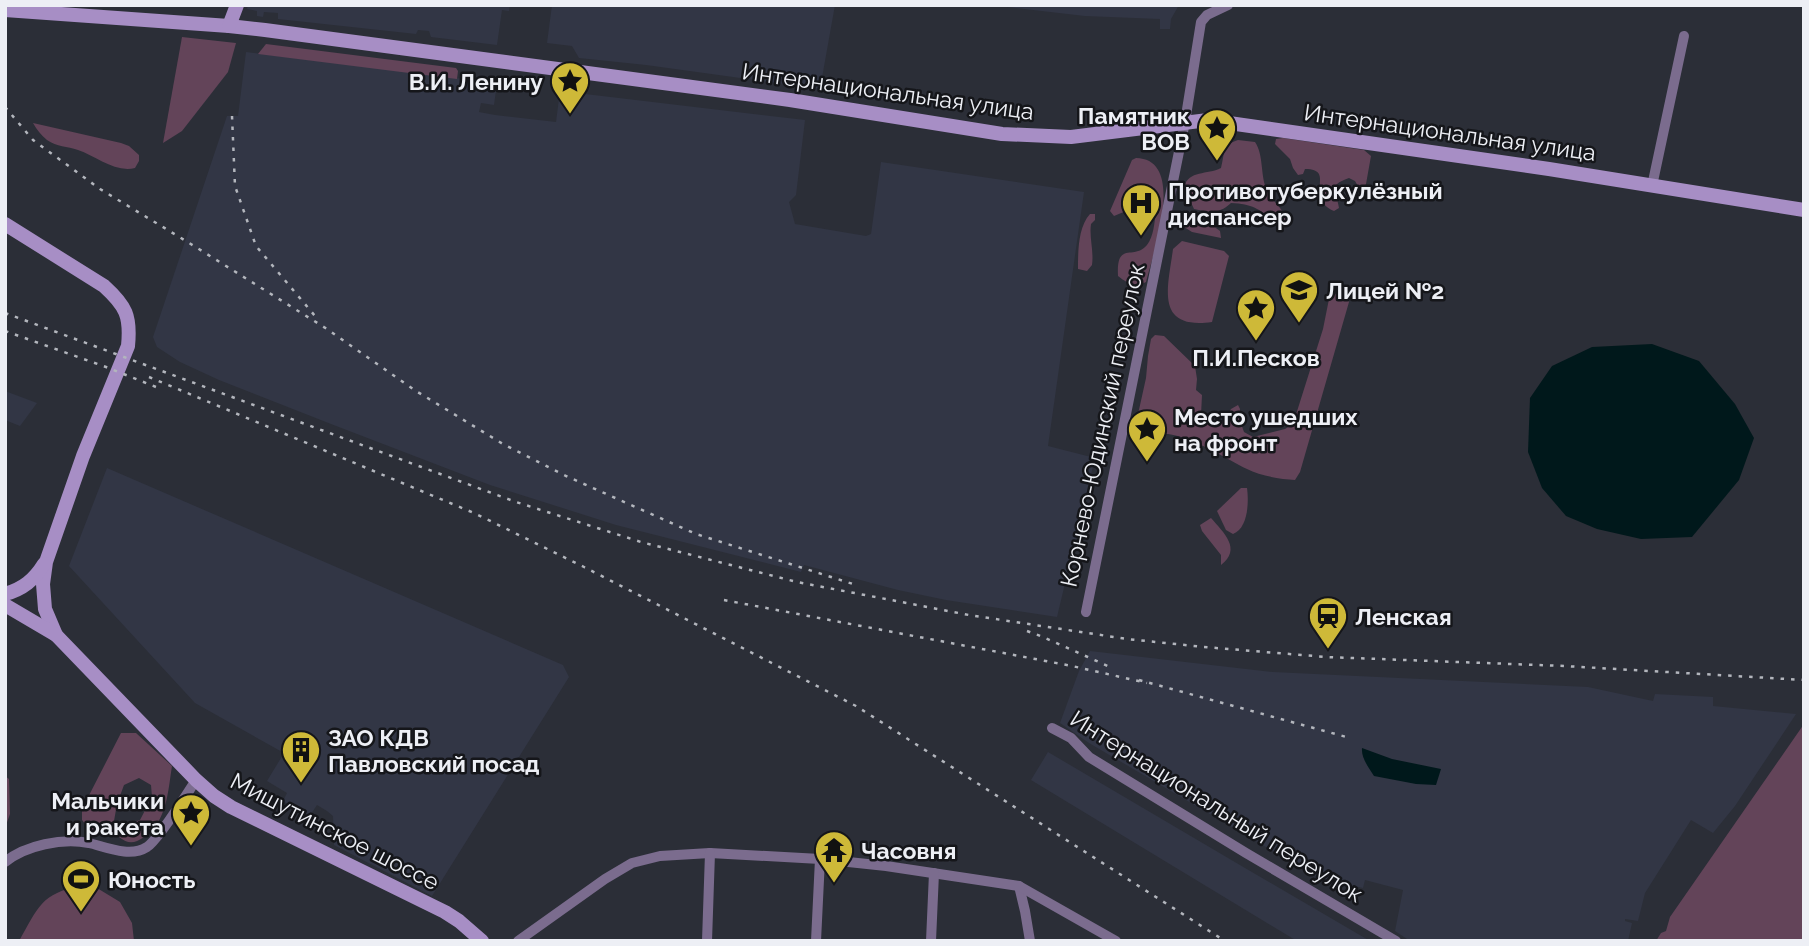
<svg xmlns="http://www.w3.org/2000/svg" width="1809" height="946" font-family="Raleway,sans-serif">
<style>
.built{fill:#323645}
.green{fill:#634459}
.water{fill:#00181b}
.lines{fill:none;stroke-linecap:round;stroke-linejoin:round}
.street{stroke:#7b6c8e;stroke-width:10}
.secondary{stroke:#a78ec5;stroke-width:14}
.rail{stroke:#b3b6bd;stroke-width:2.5;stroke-dasharray:3.5 7;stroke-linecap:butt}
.labels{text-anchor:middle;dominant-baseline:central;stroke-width:5;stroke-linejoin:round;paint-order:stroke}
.poi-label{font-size:23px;font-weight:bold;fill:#edeff5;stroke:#15161a;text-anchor:start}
.street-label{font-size:23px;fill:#edeff5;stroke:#15161a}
</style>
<rect width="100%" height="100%" fill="#2b2e37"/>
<g class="built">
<path d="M248,5H510L509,11L502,10L497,45L431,37L429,31L418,30L416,34L278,19V13L264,12L263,17L257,16V11L247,9Z"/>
<path d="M552,5H835L820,89L646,65L579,58L572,46L547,43Z"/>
<path d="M991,5H1179L1171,19L1170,29H1160V19L1085,16Z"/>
<path d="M246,52L497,83L494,105L481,103L479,112L495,115L556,122L560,91L805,120L796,195L789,202L795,224L866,236L871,234L881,162L1084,192L1048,446L1095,458L1057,617L946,600L898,590L804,565L801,572L616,525L490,485L331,424L219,380L180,362L157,347L153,337L227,116H238Z"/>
<path d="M5,391L37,403L20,426L5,420Z"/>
<path d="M107,468L563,665L569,677L432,896L334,845L333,816L327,811L317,805L309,817L283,801L287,793L267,781L284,753L195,703L69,566Z"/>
<path d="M1090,651L1273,672L1588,687L1653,701L1655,694L1713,697V706L1796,714L1735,806L1713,833L1691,820L1645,893L1638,921L1625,919V921L1632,923L1628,941H1410L1395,931L1403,890L1365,880L1363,888L1319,878L1089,743L1060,723L1079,671Z"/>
<path d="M1048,752L1245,868L1370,941H1297L1292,938L1031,780Z"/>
</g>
<g class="green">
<path d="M182,37L236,43L228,72L182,131L163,143Z"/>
<path d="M266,44L456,68L458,71L457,79L258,54Z"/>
<path d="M33,123L121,143L129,146L139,155V161L135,168C115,173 96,156 78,150C67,146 57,147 47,140C41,135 37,130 33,123Z"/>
<path d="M1283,138L1364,150L1371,156L1366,184L1363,189L1359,188L1355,181L1349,178C1326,186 1337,191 1339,208L1334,211C1303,197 1337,169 1305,169L1303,174L1298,175L1293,168L1290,159L1275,144L1276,139Z"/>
<path d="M1238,140L1255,142C1264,155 1260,175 1267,191C1273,203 1286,209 1287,224L1283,227C1262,213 1258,204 1231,203C1218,215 1209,212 1194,209L1184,187C1189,170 1207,175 1221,168C1225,153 1222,145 1238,140Z"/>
<path d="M1136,158C1187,159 1153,254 1146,282C1135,288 1127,283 1118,276C1116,240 1134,261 1147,245C1154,236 1154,223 1156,213L1150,205L1143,204L1114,216L1110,211L1132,160Z"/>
<path d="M1090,214H1095V220L1091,224C1089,237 1094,251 1092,265L1087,271L1078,269C1078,252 1078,227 1090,214Z"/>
<path d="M1183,214C1197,217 1208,222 1220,231L1221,238L1192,232L1181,225L1180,219Z"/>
<path d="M1182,241L1224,251L1229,256L1212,322C1154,330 1168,287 1173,249Z"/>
<path d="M1337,293L1344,294L1349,302L1300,472L1295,480C1280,479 1260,476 1247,469C1226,459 1178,427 1155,435C1151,437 1146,442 1142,445L1136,443L1133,437L1146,378L1148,356L1151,339L1155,335L1164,336L1195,366L1197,379L1196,390L1202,395L1201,415L1208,419L1224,421L1231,409L1238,405L1240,409L1239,418L1244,432L1253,437L1285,429L1293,424L1323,329L1329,299Z"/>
<path d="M1241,488H1247C1249,503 1248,528 1233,534L1226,530L1217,511Z"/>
<path d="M1211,518C1224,533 1242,549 1221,565V555L1202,531L1200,525Z"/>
<path d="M1804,724V941H1656L1661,933L1666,931L1670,917Z"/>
<path d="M121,733H136L172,766C168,791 167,822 144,837C134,844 128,844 119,837L120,828L140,820L152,797L151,785L139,778L124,785L117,804L114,821L104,831L89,829L82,820V809Z"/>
<path d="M5,776L9,779L10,814L5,828Z"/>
<path d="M81,886L97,888L120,902L132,923L134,941H19C38,908 41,893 81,886Z"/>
</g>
<g class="water">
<path d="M1652,344L1699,361L1735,404L1754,438L1739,480L1692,537L1641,539L1597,529L1566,516L1542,488L1528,452L1530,398L1552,366L1592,347Z"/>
<path d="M1362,748L1392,759L1441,769L1436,785L1416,784L1374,776C1369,768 1361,758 1362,748Z"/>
</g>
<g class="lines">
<g class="street">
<path d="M1652,186L1684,36"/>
<path d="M1086,612L1185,122L1201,22L1207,15L1228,5"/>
<path d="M1052,728L1071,738L1089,757L1246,853L1396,941"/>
<path d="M5,862C26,845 62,838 89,843C106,847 130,858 147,847C160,838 186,795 196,780"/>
<path d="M1019,886L1025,911L1030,941"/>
<path d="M518,941L605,879L632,863L660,856L710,853L820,859L886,866L1019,886L1116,941"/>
<path d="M707,941L710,853"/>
<path d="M816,941L820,859"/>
<path d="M931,941L934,873"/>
</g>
<g class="secondary">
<path d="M5,10L229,26L265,30L790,100L1002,134L1071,137L1208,120L1549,169L1804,210"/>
<path d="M229,26L237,5"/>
<path d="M5,224L104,286C126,306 131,316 128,346L83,456L46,562L43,584L45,609L56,635"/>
<path d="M5,594C23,589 34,580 44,564"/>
<path d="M5,605L56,635L196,780L214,796L231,807L445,912L459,921L482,941"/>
</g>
<g class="rail">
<path d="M5,107L33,140L100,189L186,241L327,329L416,391L503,444L566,476L696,534L853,584"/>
<path d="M232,116L235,186L256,246L315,316"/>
<path d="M5,313L516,502L641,542L797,582L969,615L1127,639L1204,647L1326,657L1564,666L1804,680"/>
<path d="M5,331L106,367L156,387"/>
<path d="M149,377L474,513L584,567L856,706L1225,941"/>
<path d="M724,600L1072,666L1147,683"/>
<path d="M1027,631L1043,637L1110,667"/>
<path d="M1139,680L1350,738"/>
</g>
</g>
<defs>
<g id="sight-pin" transform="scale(2.0125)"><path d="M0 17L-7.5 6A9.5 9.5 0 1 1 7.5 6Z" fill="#ceb938" stroke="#15161a"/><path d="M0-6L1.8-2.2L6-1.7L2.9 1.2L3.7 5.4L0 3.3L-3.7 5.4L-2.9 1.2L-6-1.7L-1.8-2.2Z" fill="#111"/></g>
<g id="hospital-pin" transform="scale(2.0125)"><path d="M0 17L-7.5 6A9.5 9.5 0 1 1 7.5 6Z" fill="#ceb938" stroke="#15161a"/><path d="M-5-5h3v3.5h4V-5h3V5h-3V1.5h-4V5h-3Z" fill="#111"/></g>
<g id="school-pin" transform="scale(2.0125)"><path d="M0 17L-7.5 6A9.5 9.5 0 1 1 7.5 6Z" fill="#ceb938" stroke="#15161a"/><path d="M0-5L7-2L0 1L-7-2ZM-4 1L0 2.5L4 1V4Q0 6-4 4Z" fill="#111"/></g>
<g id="station-pin" transform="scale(2.0125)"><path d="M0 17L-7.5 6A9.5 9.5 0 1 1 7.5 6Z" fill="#ceb938" stroke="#15161a"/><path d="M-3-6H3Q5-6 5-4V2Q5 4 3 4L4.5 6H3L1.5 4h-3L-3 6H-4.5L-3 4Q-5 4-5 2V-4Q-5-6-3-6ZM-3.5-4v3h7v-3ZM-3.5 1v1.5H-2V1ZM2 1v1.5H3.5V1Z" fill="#111"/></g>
<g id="building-pin" transform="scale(2.0125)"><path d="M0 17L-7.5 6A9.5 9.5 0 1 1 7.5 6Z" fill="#ceb938" stroke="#15161a"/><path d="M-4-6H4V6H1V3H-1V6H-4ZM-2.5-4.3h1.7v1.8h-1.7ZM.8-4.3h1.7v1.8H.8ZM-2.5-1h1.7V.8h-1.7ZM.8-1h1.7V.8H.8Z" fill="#111"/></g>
<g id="temple-pin" transform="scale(2.0125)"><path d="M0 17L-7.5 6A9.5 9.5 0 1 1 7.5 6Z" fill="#ceb938" stroke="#15161a"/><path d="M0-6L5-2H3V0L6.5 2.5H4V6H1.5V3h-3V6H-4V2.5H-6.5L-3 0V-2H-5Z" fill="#111"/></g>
<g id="stadium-pin" transform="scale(2.0125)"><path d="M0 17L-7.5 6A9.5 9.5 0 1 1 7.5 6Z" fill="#ceb938" stroke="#15161a"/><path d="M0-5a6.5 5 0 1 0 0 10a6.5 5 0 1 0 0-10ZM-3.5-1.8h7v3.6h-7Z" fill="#111"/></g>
</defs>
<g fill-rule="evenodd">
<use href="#sight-pin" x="570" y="81"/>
<use href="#sight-pin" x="1217" y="128"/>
<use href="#hospital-pin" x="1141" y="203"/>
<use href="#school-pin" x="1299" y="290"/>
<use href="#sight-pin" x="1256" y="308"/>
<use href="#sight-pin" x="1147" y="429"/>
<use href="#station-pin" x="1328" y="616"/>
<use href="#building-pin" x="301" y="750"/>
<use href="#sight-pin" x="191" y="813"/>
<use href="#temple-pin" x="834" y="850"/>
<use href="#stadium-pin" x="81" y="879"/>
</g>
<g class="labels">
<g class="poi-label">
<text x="543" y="81" text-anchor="end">В.И. Ленину</text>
<text x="1190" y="115" text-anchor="end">Памятник<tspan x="1190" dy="26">ВОВ</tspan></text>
<text x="1168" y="190">Противотуберкулёзный<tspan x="1168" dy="26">диспансер</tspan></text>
<text x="1326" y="290">Лицей №2</text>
<text x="1256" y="357" text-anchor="middle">П.И.Песков</text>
<text x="1174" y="416">Место ушедших<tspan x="1174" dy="26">на фронт</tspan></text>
<text x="1355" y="616">Ленская</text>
<text x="328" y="737">ЗАО КДВ<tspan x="328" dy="26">Павловский посад</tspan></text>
<text x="164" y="800" text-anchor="end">Мальчики<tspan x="164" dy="26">и ракета</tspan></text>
<text x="861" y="850">Часовня</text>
<text x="108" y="879">Юность</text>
</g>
<g class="street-label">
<text transform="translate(888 91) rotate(8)">Интернациональная улица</text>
<text transform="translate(1450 132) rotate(8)">Интернациональная улица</text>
<text transform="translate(1102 425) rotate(-78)">Корнево-Юдинский переулок</text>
<text transform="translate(1217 806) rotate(32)">Интернациональный переулок</text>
<text transform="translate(335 831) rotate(27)">Мишутинское шоссе</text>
</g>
</g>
<rect width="1809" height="946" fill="none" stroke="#edeff5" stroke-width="14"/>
</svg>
